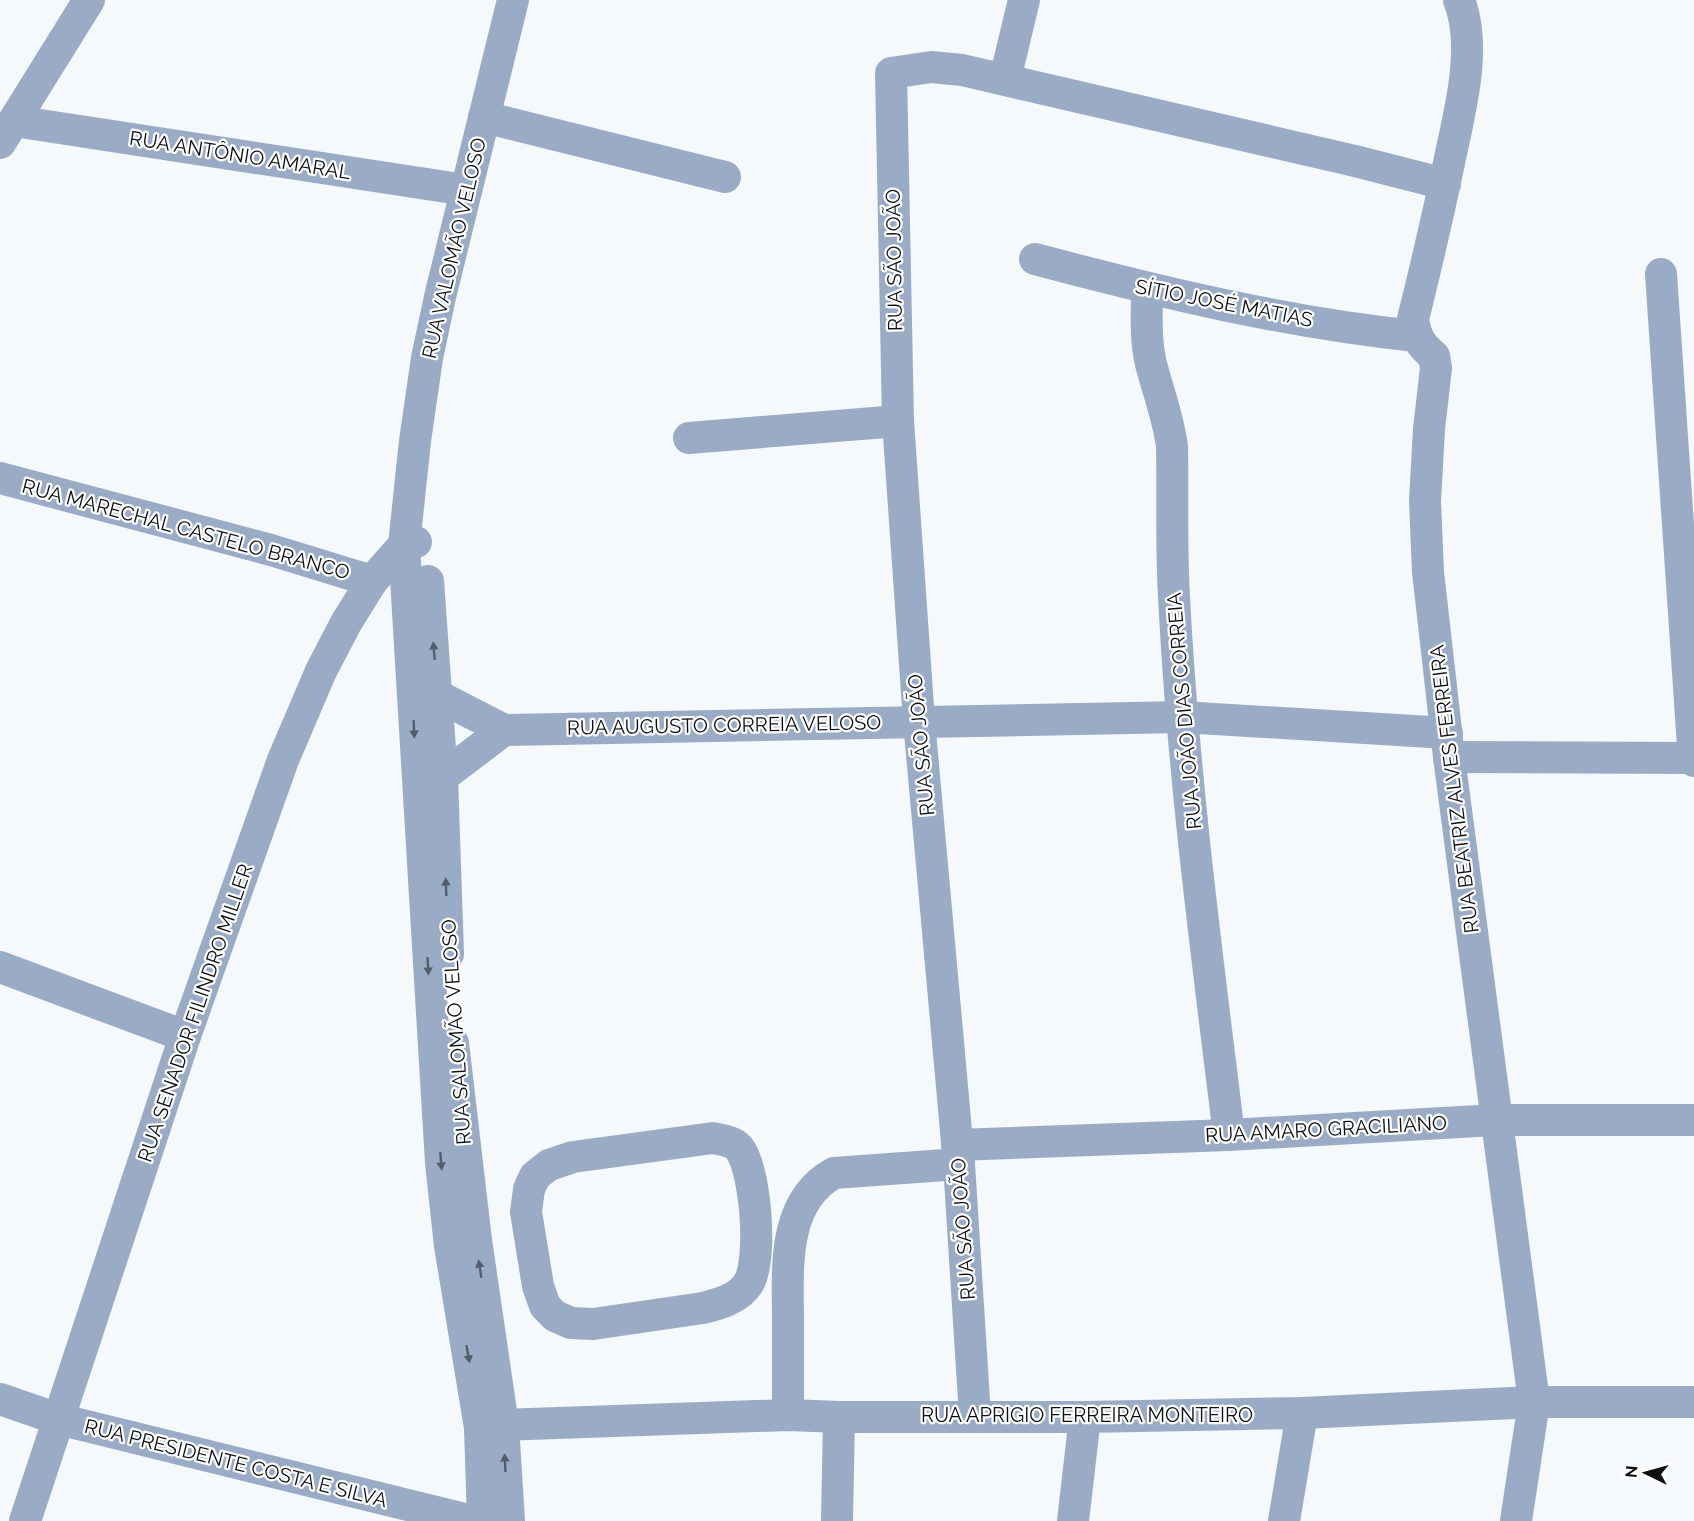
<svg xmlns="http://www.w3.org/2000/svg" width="1694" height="1521" font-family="Raleway,sans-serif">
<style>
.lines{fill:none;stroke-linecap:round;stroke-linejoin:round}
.minor{stroke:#9aacc5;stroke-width:32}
.oneway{fill:#545d6a}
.labels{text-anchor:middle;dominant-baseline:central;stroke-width:4.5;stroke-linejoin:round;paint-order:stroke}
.street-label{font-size:20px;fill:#0d0e0f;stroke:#fff}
</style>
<rect width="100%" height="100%" fill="#f5f9fb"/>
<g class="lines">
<g class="minor">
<path d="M1459,0C1478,48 1459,114 1449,163C1438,215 1426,267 1413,319C1416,337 1420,345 1434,356L1436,368L1429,429L1425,501L1428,572L1449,757L1534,1402L1516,1521"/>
<path d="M1005,79L1024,0"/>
<path d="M484,117L725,177"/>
<path d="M14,121L466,190"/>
<path d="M0,143L89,0"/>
<path d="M1035,259C1159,292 1288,323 1416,336"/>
<path d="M1661,274L1694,761"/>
<path d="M1147,288C1147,313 1145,339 1151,364C1158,391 1168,417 1172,446C1173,496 1171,546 1174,596C1183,776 1207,956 1229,1135"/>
<path d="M689,438L898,421"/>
<path d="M0,478L271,550L372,581"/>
<path d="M428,581L442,777L448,954"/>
<path d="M438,696L504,730L1182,717L1447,733"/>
<path d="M1449,757L1694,758"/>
<path d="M442,777L504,730"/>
<path d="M0,967L185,1036"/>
<path d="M453,1043L476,1240L503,1425L509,1521"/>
<path d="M713,1138C721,1140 733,1141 739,1148C756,1170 763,1261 748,1284C738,1299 719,1304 703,1308L593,1324L571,1323L555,1316L545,1306L538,1286L526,1212L529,1189L535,1176L549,1165L573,1157Z"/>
<path d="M957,1145L1229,1135L1496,1120H1694"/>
<path d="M0,1399L58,1419L473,1521"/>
<path d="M788,1415C788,1384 788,1353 788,1322C788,1271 781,1202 834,1173L959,1164"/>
<path d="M975,1416L959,1164L919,721L898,421L891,73L931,67L962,70L1355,161L1445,184"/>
<path d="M480,1428L503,1425L788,1415L839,1417H1085L1302,1413L1534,1402H1694"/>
<path d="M25,1521L185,1036L283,760L321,671L346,623L372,581L404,545L416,542"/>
<path d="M483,1521L480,1428L450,1246L441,1163L404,545L415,441L427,358L440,297L513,0"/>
<path d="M837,1521L839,1417"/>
<path d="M1073,1521L1085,1417"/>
<path d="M1284,1521L1302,1413"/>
</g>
</g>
<defs><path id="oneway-solid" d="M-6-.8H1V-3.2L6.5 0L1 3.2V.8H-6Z" transform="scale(1.5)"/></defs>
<g class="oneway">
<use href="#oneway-solid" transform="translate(434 651) rotate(-95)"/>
<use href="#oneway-solid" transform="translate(414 729) rotate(88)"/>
<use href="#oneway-solid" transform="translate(446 887) rotate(-92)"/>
<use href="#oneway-solid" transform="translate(428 966) rotate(87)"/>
<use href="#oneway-solid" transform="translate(441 1161) rotate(85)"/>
<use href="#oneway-solid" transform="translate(480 1269) rotate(-99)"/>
<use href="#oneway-solid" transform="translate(468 1354) rotate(80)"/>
<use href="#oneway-solid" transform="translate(505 1463) rotate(-93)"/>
</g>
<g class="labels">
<g class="street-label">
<text transform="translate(240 155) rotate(9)">RUA ANTÔNIO AMARAL</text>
<text transform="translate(454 248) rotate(-77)">RUA VALOMÃO VELOSO</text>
<text transform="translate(894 260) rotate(-91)">RUA SÃO JOÃO</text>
<text transform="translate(1224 303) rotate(11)">SÍTIO JOSÉ MATIAS</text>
<text transform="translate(186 529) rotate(15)">RUA MARECHAL CASTELO BRANCO</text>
<text transform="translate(1184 711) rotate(-95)">RUA JOÃO DIAS CORREIA</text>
<text transform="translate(724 725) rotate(-1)">RUA AUGUSTO CORREIA VELOSO</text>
<text transform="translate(921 745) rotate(-95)">RUA SÃO JOÃO</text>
<text transform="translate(1454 789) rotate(-97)">RUA BEATRIZ ALVES FERREIRA</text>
<text transform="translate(195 1013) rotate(-71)">RUA SENADOR FILINDRO MILLER</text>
<text transform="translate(456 1032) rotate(-94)">RUA SALOMÃO VELOSO</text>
<text transform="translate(1326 1129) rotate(-3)">RUA AMARO GRACILIANO</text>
<text transform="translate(963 1229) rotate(-94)">RUA SÃO JOÃO</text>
<text x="1087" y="1415">RUA APRIGIO FERREIRA MONTEIRO</text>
<text transform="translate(236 1463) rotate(14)">RUA PRESIDENTE COSTA E SILVA</text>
</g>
</g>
<g transform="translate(1646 1473) rotate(275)" stroke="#ffffff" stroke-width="4.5" paint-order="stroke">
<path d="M0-4.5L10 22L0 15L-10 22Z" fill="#0d0e0f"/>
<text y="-9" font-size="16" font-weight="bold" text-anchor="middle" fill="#0d0e0f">N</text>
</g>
</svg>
